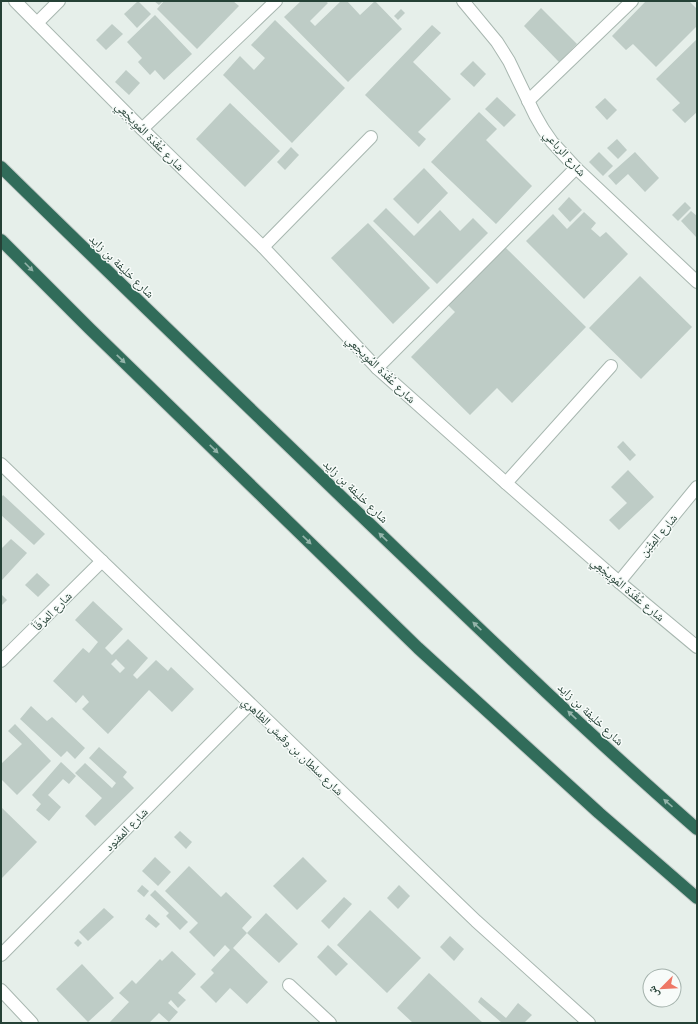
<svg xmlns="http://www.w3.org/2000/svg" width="698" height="1024" font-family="Mulish,'Noto Naskh Arabic',sans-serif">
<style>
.building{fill:#beccc6;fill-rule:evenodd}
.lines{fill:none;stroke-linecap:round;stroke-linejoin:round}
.minor-casing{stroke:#a8b7b0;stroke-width:14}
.highway-casing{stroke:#c2cac7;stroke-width:14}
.minor{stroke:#fff;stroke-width:12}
.highway{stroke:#316c5a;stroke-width:12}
.oneway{fill:#94b4aa}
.labels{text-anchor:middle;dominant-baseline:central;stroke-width:3;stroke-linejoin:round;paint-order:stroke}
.street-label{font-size:12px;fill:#254136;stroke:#f7fbf9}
</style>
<rect width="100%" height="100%" fill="#e6efea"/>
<g class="building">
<path d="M138,1L151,14L137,28L124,14Z"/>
<path d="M154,1H163L159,5Z"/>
<path d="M164,1H233L239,6L197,49L157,9Z"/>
<path d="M301,1H325L328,3L310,21L315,26L341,1H347L360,15L375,1L402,29L348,82L284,17Z"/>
<path d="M646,1H689L697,9V26L656,67L633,44L626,50L612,36Z"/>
<path d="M541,8L577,44L559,62L524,26Z"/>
<path d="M401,9L405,13L398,20L394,16Z"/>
<path d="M155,15L192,54L164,80L155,70L150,75L138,62L142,58L127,42Z"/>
<path d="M275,20L345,88L292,143L223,75L240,56L254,70L265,58L251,45Z"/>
<path d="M112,24L123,34L106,50L96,40Z"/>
<path d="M432,25L441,33L413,62L451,99L418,132L426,139L419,147L365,95Z"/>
<path d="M697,39V112L685,123L672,110L680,103L656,79Z"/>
<path d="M473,61L486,74L474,87L460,74Z"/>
<path d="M126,70L140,83L129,95L115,82Z"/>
<path d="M497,97L516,115L504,127L485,109Z"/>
<path d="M605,98L617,110L607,120L595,107Z"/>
<path d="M230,103L280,151L245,187L196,139Z"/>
<path d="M479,112L497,129L486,140L532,186L496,224L431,162Z"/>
<path d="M617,139L627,150L618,159L607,148Z"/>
<path d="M291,147L299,155L285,170L277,162Z"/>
<path d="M599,152L613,166L603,176L589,162Z"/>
<path d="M635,152L659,178L645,192L628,174L616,185L608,176Z"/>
<path d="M424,168L448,193L418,224L393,199Z"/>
<path d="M569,197L582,210L570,222L558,209Z"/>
<path d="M685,202L691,208L678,221L672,215Z"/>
<path d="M386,208L414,236L440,210L460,231L473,218L488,233L437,284L373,221Z"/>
<path d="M691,211L697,216V238L681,221Z"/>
<path d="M584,212L596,223L591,229L600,237L606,232L628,254L584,299L526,241L553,214L567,229Z"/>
<path d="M368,223L430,288L393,324L331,258Z"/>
<path d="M505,247L586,327L512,403L497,388L470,415L411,357L455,312L448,305Z"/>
<path d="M640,276L692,327L641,379L589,328Z"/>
<path d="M623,441L636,455L630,461L617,447Z"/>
<path d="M628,470L654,497L619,530L609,520L627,503L611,487Z"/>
<path d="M3,495L45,534L34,545L1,515V498Z"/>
<path d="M11,539L27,553L2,580L1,578V549Z"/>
<path d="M37,573L50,585L38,597L25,585Z"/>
<path d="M1,594L7,600L1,606Z"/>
<path d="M93,601L123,629L105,648L112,655L128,639L148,658L133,675L137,679L156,660L168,671L171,667L194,689L172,712L149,690L108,734L82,709L89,702L83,695L76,703L53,681L83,648L89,653L98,642L75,620ZM116,659L125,668L120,673L111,664Z"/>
<path d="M31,706L47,721L52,717L85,748L75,759L67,751L61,757L20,719Z"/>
<path d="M15,724L51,761L17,795L1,779V762L2,763L22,744L8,731Z"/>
<path d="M99,747L127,772L123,777L134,788L95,826L85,816L102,798L75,773L85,763L112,788L116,783L89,758Z"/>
<path d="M61,762L76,776L69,784L63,779L48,795L61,807L49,821L36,810L41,804L32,795Z"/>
<path d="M1,807L37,842L1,879Z"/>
<path d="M180,831L192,842L186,849L174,837Z"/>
<path d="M155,857L171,872L158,886L142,871Z"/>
<path d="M303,857L327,881L297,910L273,886Z"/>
<path d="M189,866L221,897L226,892L252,917L242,928L247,933L233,948L268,982L247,1004L230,988L216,1003L200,987L214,973L211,970L230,950L225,945L214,957L189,932L198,923L165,891Z"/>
<path d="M142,885L149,891L144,897L137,891Z"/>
<path d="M399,885L410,896L398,909L387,898Z"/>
<path d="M155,890L188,922L180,930L166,916L169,913L150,895Z"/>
<path d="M344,897L352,904L329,929L321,921Z"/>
<path d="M104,908L114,917L88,941L79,932Z"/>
<path d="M370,910L421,958L387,993L337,945Z"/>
<path d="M266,913L298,944L279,963L247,933Z"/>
<path d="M149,914L160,924L156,928L145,919Z"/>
<path d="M450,936L464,949L454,961L440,947Z"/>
<path d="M78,939L82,943L78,947L74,943Z"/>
<path d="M328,945L348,964L336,976L317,957Z"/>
<path d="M172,951L196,974L178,993L186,1000L178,1008L171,1000L168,1003L178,1012L169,1022L159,1013L149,1023H109L129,1002L119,993L132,980L136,984L160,959L162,961Z"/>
<path d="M82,964L114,998L88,1022L56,989Z"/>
<path d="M429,973L483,1023H413L397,1008Z"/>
<path d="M481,997L506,1018L518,1003L532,1015L524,1023H502L478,1002Z"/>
</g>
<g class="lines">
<g class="minor-casing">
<g id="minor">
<path d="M15,1L142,129L263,247L377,368L506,483L619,582L697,647"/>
<path d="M463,1L497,42L509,61L535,115L543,129L552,142L576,168L697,282"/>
<path d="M37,23L59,1"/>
<path d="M528,101L632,1"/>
<path d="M142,129L276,1"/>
<path d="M263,247L371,137"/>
<path d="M377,368L576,168"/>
<path d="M1,464L476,921L589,1023"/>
<path d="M506,483L611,366"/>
<path d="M619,582L697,487"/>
<path d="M1,661L102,561"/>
<path d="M1,955L250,704"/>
<path d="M289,985L330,1023"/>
<path d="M1,990L32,1023"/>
</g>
</g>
<g class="highway-casing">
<g id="highway">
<path d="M1,167C117,281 234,393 351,506C465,615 578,725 697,829"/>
<path d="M1,240L90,329L418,648L599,813L697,898"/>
</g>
</g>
<use href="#minor" class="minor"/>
<use href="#highway" class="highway"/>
</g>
<defs><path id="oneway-solid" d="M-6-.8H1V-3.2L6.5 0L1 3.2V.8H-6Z"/></defs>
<g class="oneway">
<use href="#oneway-solid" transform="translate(29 267) rotate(45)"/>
<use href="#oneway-solid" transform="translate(121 359) rotate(44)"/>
<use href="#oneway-solid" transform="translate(214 449) rotate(44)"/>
<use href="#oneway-solid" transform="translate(383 537) rotate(-136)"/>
<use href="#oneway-solid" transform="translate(307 540) rotate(44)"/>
<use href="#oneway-solid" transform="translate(477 626) rotate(-137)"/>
<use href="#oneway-solid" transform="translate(572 715) rotate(-137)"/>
<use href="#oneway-solid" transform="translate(668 803) rotate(-139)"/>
</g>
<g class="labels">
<g class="street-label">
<text transform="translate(150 136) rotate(45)">شارع عُقْدَة المُوِيجْعِي</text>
<text transform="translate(565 153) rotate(48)">شارع الرباعي</text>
<text transform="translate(122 266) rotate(44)">شارع خليفة بن زايد</text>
<text transform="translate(381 369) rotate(44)">شارع عُقْدَة المُوِيجْعِي</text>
<text transform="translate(356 491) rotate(44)">شارع خليفة بن زايد</text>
<text transform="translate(658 535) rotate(-50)">شارع المِثْبَن</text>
<text transform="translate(628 589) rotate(40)">شارع عُقْدَة المُوِيجْعِي</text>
<text transform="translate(52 611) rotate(-45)">شارع المرْفَأ</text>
<text transform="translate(591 714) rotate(43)">شارع خليفة بن زايد</text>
<text transform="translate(293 746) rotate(44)">شارع سلطان بن وقيش الظاهري</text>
<text transform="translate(126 829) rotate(-45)">شارع المفنود</text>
</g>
</g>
<rect width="698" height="1024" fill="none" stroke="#254136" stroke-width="4"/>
<g transform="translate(662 988) rotate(246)"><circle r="19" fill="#f7fbf9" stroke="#a3b1ab"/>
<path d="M0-3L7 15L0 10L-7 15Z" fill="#ee7765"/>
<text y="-6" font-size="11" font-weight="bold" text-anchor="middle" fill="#254136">ش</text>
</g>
</svg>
